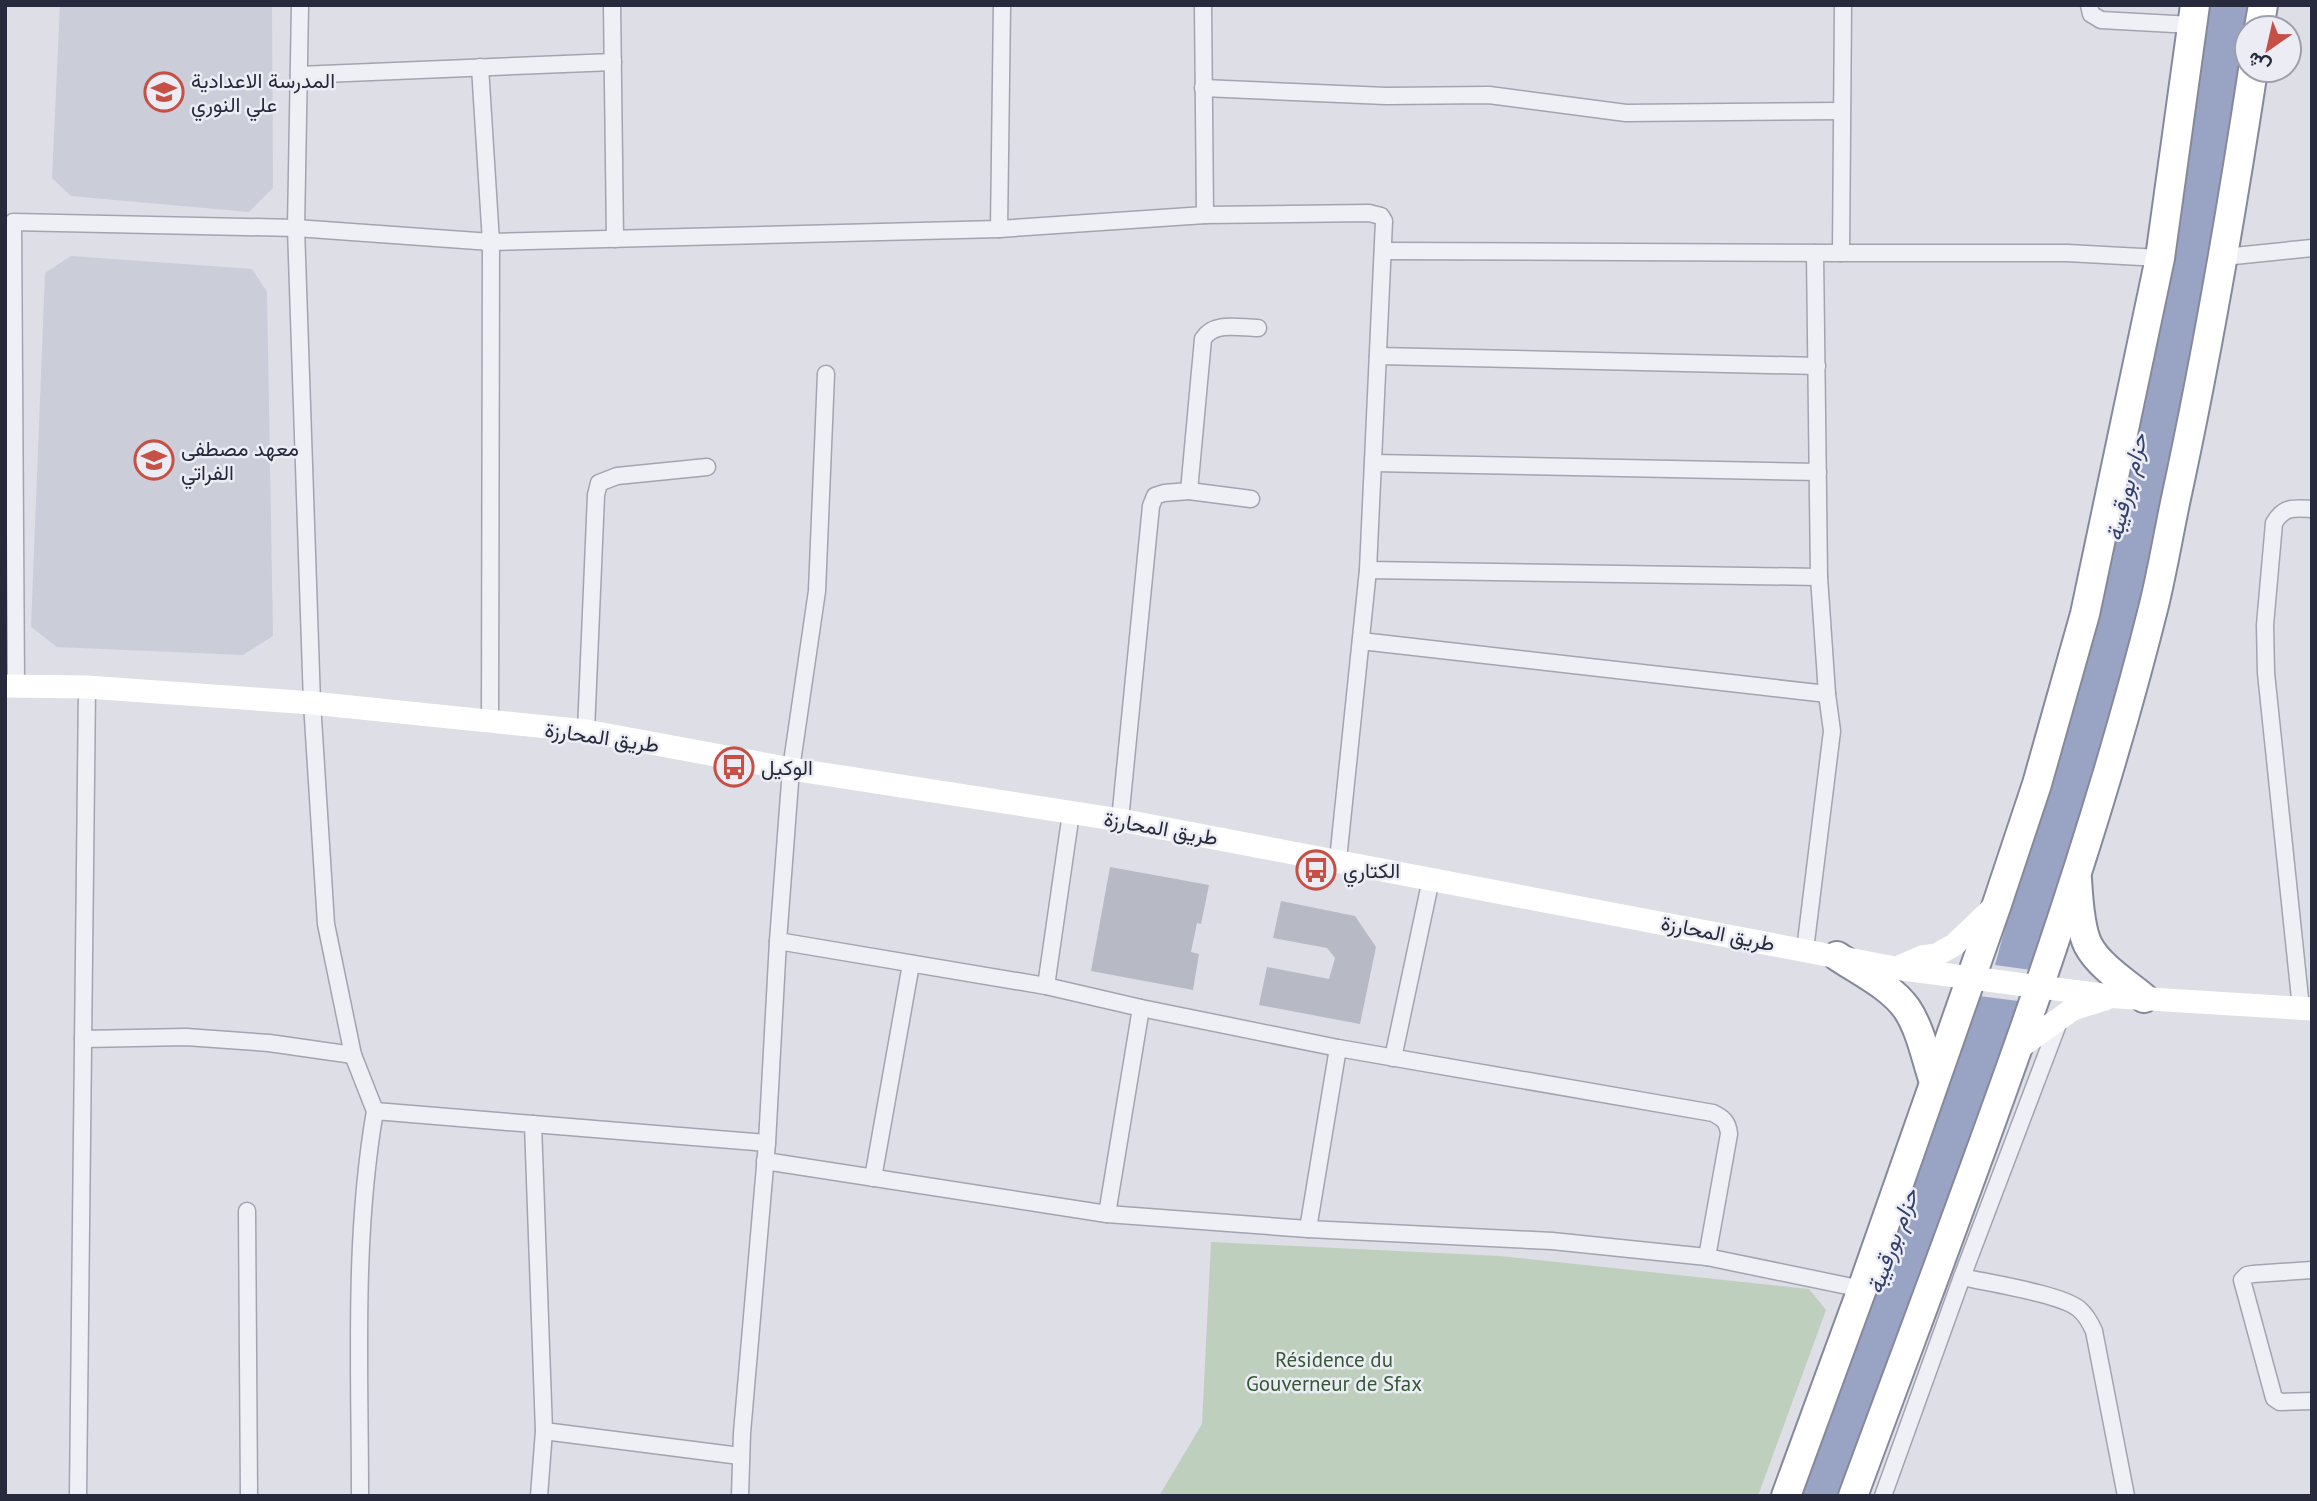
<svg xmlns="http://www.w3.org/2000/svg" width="2317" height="1501" font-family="'PT Sans',Vazirmatn,sans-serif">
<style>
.built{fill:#cbcdd8}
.green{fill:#bfcfbe}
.water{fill:#99a4c5}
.building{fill:#b7b9c5}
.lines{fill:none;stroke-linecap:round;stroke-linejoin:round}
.street-casing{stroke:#a3a4b0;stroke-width:19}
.highway-casing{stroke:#85899c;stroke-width:32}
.street{stroke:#eff0f5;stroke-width:16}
.secondary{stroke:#fff;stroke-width:23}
.highway{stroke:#fff;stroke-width:28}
.labels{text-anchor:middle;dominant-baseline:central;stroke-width:5;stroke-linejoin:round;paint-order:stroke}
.poi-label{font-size:21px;fill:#272a3c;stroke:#ecedf4;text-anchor:start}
.street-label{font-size:21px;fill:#272a3c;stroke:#ecedf4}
.park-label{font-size:21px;fill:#355736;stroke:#ecedf4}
.water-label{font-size:23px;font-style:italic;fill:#34406d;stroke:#ecedf4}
</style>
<rect width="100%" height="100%" fill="#dddee6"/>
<g class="built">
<path d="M60,5H272L273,188L249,212L71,196L52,178Z"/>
<path d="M71,256L252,269L267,292L273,636L243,655L57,647L31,627L45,273Z"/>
</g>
<path class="green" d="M1211,1242L1500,1256L1809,1289L1826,1310L1758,1496H1159L1202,1424Z"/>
<g class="water">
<path d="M2208,5H2252L2247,28V43L2232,149L2167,497L2110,727L2031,970L1995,965L2019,877Z"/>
<path d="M1979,996L2018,1001L1991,1088L1842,1496H1797Z"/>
</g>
<g class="building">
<path d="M1110,867L1209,885L1201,924L1197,923L1191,952L1199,954L1193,990L1091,971Z"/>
<path d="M1281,901L1355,916L1376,947L1360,1024L1259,1005L1267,967L1329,979L1335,958L1327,948L1273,938Z"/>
</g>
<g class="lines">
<g class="street-casing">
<g id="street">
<path d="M300,5L296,228L312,703L326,924L353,1055L375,1111"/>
<path d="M612,5L615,239"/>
<path d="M1002,5L999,229L1205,215"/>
<path d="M1203,5L1205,215L1369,213L1381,216L1384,221L1368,570L1338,860"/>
<path d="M2089,5L2091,14L2101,20L2192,25"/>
<path d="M480,67L491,242L490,723"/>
<path d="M299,75L613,62"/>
<path d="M1203,88L1386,96L1489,95L1626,113L1841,111"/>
<path d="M1383,251L1841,253L1843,5"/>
<path d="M1841,253H2067L2160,258"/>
<path d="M2224,257L2312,248"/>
<path d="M1378,356L1817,366"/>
<path d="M1374,463L1818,472"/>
<path d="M1189,491L1251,499"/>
<path d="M1368,570L1819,577"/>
<path d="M1361,641L1827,694"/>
<path d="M16,686L13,222L296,228L491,242L999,229"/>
<path d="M586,731L596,495L599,483L617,476L707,467"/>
<path d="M1120,820L1151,506L1155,496L1164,493L1189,491L1203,339C1214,321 1239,328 1258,328"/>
<path d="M778,941L1046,986L1141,1008"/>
<path d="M1805,950L1832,731L1827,694L1819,577L1815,253"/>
<path d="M1046,986L1071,813"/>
<path d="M2301,1008L2266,673L2265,625L2274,523C2284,506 2294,508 2312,509"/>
<path d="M83,1039L186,1037L269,1043L353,1055"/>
<path d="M1393,1058L1431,879"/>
<path d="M533,1124L767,1143"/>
<path d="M765,1161L1107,1214L1308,1229L1552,1241L1707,1257L1862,1289"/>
<path d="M873,1178L911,964"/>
<path d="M247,1211L249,1496"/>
<path d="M1107,1214L1141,1008L1338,1048"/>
<path d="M1308,1229L1338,1048L1713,1113C1723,1118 1728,1122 1729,1134L1707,1257"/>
<path d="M2312,1270L2253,1274L2247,1275L2242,1280L2274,1398L2280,1402L2312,1401"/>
<path d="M1962,1277C1988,1283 2061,1294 2079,1309C2086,1315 2090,1322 2094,1331L2126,1496"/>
<path d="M544,1431L740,1456"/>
<path d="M78,1496L87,687"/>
<path d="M360,1496C360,1368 353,1238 375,1111L533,1124L544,1431L539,1496"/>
<path d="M740,1496L742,1433L767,1143L778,941L791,769L817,591L826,374"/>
<path d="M1883,1496L1962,1277L2060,1019"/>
</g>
</g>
<g class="highway-casing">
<g id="highway">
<path d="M2259,28L2263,5"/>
<path d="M2077,879C2078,897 2080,929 2088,945C2099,966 2126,983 2144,998"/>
<path d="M1837,956C1859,971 1891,986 1907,1009C1921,1030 1926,1059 1934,1082"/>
<path d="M1786,1496L1862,1289L1997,904L2037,784L2085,614L2160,258L2195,5"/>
<path d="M1853,1496C1961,1202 2078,909 2154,605C2162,572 2168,537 2175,503C2206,360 2231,215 2253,70"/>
</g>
</g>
<use href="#street" class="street"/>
<g class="secondary">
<path d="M5,686L87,687L312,703L586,731L791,769L1120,820L1895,968L2118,997L2312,1009"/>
<path d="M1899,967L1922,957L1936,955L1954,945L1997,904"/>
<path d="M2017,1049L2073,1009L2105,999"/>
</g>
<use href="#highway" class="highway"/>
</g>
<defs>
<g id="school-ring" transform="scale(2.0125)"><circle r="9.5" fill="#ecedf4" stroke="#c65046" stroke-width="1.5"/><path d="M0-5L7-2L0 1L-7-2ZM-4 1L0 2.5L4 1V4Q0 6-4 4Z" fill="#c65046"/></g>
<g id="bus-ring" transform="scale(2.0125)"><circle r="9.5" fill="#ecedf4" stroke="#c65046" stroke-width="1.5"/><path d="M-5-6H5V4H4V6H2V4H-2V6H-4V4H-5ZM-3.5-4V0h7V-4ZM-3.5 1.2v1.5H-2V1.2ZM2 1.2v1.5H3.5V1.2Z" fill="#c65046"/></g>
</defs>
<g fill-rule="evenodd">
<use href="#school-ring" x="164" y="92"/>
<use href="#school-ring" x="154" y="460"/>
<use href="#bus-ring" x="734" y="767"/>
<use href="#bus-ring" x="1316" y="870"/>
</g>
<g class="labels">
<g class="poi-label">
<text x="191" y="80">المدرسة الاعدادية<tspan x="191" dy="24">علي النوري</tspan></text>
<text x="181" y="448">معهد مصطفى<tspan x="181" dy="24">الفراتي</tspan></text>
<text x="761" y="767">الوكيل</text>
<text x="1343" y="870">الكتاري</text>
</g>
<g class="street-label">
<text transform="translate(602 737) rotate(8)">طريق المحارزة</text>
<text transform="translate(1161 828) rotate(10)">طريق المحارزة</text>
<text transform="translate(1718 933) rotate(11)">طريق المحارزة</text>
</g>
<g class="park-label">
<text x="1334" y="1359">Résidence du<tspan x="1334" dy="24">Gouverneur de Sfax</tspan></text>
</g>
<g class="water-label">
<text transform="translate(2126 487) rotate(-76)">حزام بورقيبة</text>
<text transform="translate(1892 1241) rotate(-70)">حزام بورقيبة</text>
</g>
</g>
<rect width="2317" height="1501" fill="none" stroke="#272a3c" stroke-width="14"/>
<g transform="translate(2268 49) rotate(214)"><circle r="33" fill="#ecedf4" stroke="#9d9faa" stroke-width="2"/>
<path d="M0-5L12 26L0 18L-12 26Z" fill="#c65046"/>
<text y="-10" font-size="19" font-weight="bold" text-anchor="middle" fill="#272a3c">ش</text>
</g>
</svg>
